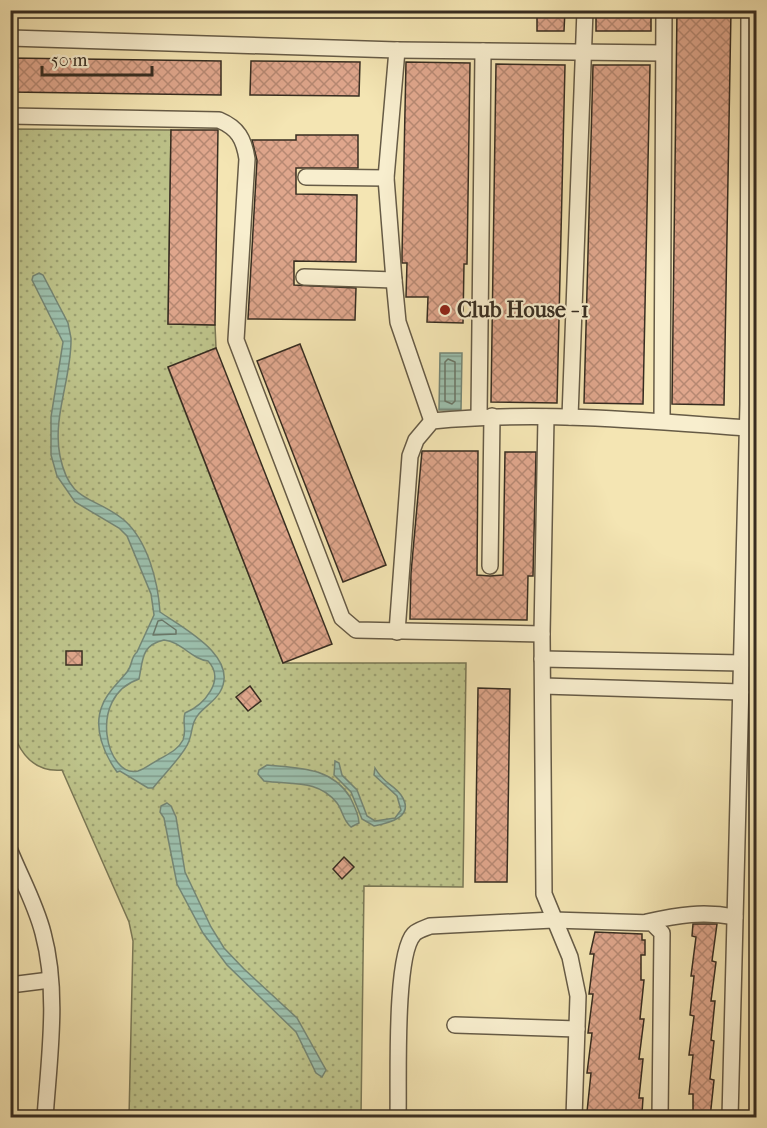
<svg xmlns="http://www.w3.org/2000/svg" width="767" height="1128" font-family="'IM FELL French Canon',serif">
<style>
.grass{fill:url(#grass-dots);stroke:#7a7856;stroke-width:1.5}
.water{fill:url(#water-rules);stroke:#748574;stroke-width:1.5;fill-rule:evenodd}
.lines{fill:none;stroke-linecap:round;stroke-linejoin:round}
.shore{stroke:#6a7666;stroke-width:1.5}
.building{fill:url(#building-cross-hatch);stroke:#372d21;stroke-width:1.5}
.street-casing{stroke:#665b46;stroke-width:18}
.street{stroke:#f8eece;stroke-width:15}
.poi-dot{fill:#8f2418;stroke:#f8eece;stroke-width:2}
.labels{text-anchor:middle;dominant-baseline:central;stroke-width:4.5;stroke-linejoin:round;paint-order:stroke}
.poi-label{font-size:22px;font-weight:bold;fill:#372d21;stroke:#f8eece;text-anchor:start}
</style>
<defs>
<pattern id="grass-dots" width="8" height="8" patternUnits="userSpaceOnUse" patternTransform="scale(1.5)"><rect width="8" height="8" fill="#bec48b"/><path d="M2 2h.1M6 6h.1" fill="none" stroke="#9ba071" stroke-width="1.8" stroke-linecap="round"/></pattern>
<pattern id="water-rules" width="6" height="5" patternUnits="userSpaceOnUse" patternTransform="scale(1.5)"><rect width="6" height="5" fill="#9cbfac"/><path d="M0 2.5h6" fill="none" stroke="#809c8c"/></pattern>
<pattern id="building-cross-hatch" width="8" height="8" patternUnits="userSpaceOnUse" patternTransform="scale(1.5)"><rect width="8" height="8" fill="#dfa68c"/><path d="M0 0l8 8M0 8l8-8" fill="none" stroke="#b68872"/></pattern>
</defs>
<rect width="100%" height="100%" fill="#f4e5b3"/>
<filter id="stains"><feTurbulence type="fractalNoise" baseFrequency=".00333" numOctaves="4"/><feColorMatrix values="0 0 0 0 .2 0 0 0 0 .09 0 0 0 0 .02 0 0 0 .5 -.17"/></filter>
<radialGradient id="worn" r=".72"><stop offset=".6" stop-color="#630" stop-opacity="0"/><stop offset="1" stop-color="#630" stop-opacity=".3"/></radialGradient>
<path class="grass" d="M11,129L171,130L168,324L215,325L216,348L168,368L283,663H466L463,887L364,886L361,1117H129L133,941L129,922L62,770C40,772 26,761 17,742L11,744Z"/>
<g class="water">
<path d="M39,273L43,275L68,323L71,338C72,377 52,417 60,456C70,505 94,495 124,520C148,541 158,582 160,612C183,628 240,657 220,692C214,702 204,707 198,715C191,723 193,731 189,741C185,754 162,776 153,788H148L120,771L117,772C104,754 93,728 102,706C106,693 119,682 127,672C133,665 130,658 137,652L154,615L151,594L127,536L119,528L75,502L57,476L51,455V417L63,342L32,280L33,276ZM164,640C182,642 191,659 208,661C226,680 204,705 185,713C182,722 187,729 183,740C178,750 168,754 158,760C152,763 145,769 138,771C107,779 86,697 139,679C143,660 141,645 164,640Z"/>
<path d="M440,353H462L461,410H439Z"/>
<path d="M335,761L339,763L342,775L357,790L367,816L375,821L395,818L401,810L397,796L374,775L375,768C384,784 393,784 401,795C416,817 389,823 374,826L362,819L351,792L334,775Z"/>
<path d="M267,765C299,768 331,767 350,797C354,805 359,815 359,823L351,827C343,821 343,811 337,803C318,779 291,785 264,781L258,774L259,770Z"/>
<path d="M167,803L171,806L176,817L185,872L211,927L224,948L244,969L297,1018L326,1070L322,1077L316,1073L296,1032L227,965L203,933L177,884L164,818L160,812L161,806Z"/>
</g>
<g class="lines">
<g class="shore">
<path d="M448,359L455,362V401L452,404L445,401V362Z"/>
<path d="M162,620L176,630V634L153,635L158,621Z"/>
</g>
</g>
<g class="building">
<path d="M537,10H565L564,31H537Z"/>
<rect x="596" y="10" width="55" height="21"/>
<path d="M677,10H731L724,405L672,404Z"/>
<path d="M10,58L221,61V95L10,92Z"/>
<path d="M251,61L360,62L359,96L250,95Z"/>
<path d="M406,62L470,63L467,264H464L463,323L427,322L428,297H406L407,263H402V256Z"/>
<path d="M496,64L565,65L557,403L491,402Z"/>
<path d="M593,65H650L643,404L584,403Z"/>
<path d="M171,130H218L215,325L168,324Z"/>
<path d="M296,135H358V168H296V194L357,195L356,262L294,261V285L356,288L355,320L248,319L257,160L252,140H296Z"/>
<path d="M300,344L386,565L343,582L257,361Z"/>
<path d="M216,348L332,644L283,663L168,367Z"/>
<path d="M422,451H478L477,575L490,576L503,575L505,452H536L533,576H528L527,620L410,619L411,573Z"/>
<rect x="66" y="651" width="16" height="14"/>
<path d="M250,686L261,701L248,711L236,697Z"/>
<path d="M478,688L510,689L507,882H475Z"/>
<path d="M344,857L354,867L342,879L333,869Z"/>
<path d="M693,924H717L712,961L716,962L711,1001H715L711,1040L714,1041L710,1079L714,1080L710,1118H693V1094H689L693,1055H689L694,1016L690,1015L694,976H691L696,937L692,936Z"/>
<path d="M595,932L642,934V940H645V955H641V980H644L640,1019H644L639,1059H643L639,1098H643L642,1113L639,1112L638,1118H591V1112H587L591,1073H587L592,1033H588L593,994H589L594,954H590Z"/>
</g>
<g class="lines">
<g class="street-casing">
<g id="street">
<path d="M10,38L397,50L663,53"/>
<path d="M397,50L386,178L394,280L398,322L432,421"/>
<path d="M10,116L219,120C238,128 244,139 247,159L236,340L342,618L356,630L542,634"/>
<path d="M306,177L386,178"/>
<path d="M304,277L394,280"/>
<path d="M479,416L483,51"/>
<path d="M546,417L542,634L544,894L570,957L578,996L574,1118"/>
<path d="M570,417L585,10"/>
<path d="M662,421L664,10"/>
<path d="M490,566L492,416"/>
<path d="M397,632L410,456L416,440L432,421C536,411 642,420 746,428"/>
<path d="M542,659L742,663"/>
<path d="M543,686L741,692"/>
<path d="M10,851C21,878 36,905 43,933C59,992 49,1058 45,1118"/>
<path d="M647,922C678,915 703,911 735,917"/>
<path d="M10,985L50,980"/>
<path d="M455,1025L577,1029"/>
<path d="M398,1118C399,1084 394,955 414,934C418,930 426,928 430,926L553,920L652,923L662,933L660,1118"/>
<path d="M730,1118L748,404L749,10"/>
</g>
</g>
<use href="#street" class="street"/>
</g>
<circle class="poi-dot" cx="445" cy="310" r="6"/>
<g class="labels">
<g class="poi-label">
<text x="457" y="310">Club House - 1</text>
</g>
</g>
<rect width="767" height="1128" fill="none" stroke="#f4e5b3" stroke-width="36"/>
<rect x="12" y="12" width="743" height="1104" fill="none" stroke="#372d21" stroke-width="3"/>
<rect x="18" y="18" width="731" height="1092" fill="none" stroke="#372d21" stroke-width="1.5"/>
<path d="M42 66v9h110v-9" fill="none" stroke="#372d21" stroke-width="3"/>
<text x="51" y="66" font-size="18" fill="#372d21" stroke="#f8eece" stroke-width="4.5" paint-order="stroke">50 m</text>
<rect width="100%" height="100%" filter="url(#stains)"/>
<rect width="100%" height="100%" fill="url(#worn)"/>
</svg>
